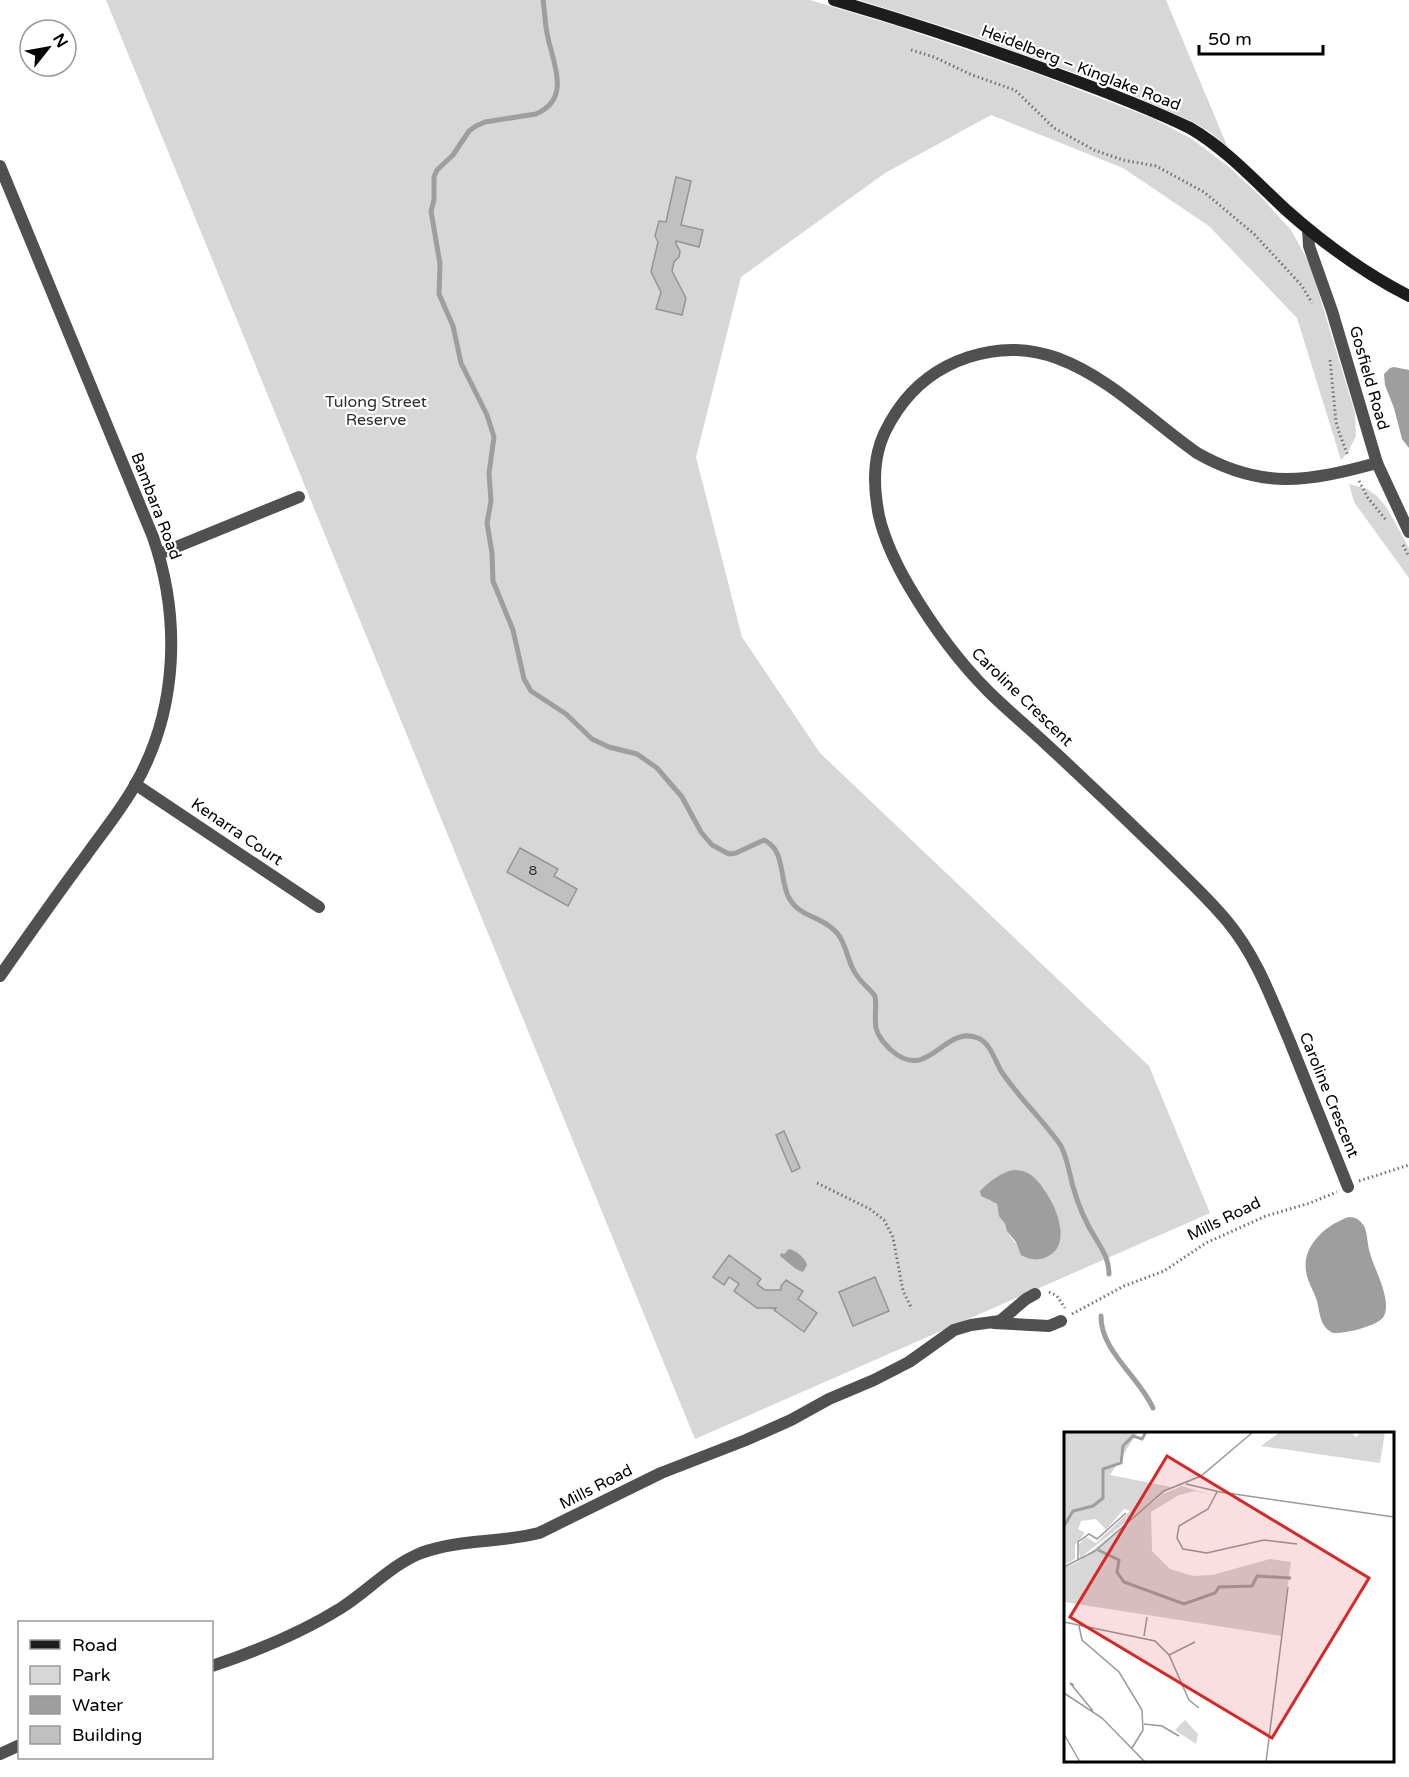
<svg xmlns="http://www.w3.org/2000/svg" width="1409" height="1777" font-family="'Varela Round',sans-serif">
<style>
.green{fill:#d7d7d7;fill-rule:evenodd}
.water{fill:#9e9e9e}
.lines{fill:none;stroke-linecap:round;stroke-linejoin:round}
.stream{stroke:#9e9e9e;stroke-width:5}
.building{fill:#c0c0c0;stroke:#949494;stroke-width:1.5}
.path{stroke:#727272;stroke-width:3;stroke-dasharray:1.5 3;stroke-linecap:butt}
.minor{stroke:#505050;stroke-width:12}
.tertiary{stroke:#505050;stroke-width:12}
.secondary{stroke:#1d1d1d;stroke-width:12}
.labels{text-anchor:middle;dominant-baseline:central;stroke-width:4.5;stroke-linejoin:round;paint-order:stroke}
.number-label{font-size:14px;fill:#303030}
.street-label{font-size:16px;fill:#000;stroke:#fff}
.park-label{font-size:16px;fill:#2e2e2e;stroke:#fff}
.inset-river{fill:none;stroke:#9e9e9e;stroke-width:3}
.inset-road{fill:none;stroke:#999;stroke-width:1.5}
.view{fill:#d62828;fill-opacity:0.15;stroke:#d62828;stroke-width:3}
.inset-edge{fill:none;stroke:#000;stroke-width:3}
</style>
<rect width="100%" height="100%" fill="#fff"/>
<g class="green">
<path d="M106,0H810L900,27L1035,73L1154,119L1192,139L1229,167L1261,197L1291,230L1308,261L1313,274L1355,413L1356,436L1348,452L1341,460L1297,318L1209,226L1123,168L991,115L885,173L741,277L696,457L742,637L820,753L1149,1066L1210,1213L695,1439ZM1013,1170L1044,1188L1054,1208L1017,1244C1008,1236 1009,1231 1004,1223C1000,1216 998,1212 997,1204L988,1200L980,1191L998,1176ZM875,1277L889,1311L853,1326L839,1293Z"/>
<path d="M859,0H1166L1228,148L1210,132L1191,121L1111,86L964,33Z"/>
<path d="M1349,484L1367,489L1377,496L1387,508L1409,548V578L1354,502Z"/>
</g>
<g class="water">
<path d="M1394,367L1409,370V448L1402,439L1394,408L1385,385L1384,374L1390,368Z"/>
<path d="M1013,1170C1020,1170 1025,1171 1031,1175C1051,1190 1079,1247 1044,1258C1035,1261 1028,1259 1021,1255L1016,1242L1007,1231L1005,1224L999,1216L997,1204L981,1196L980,1191C990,1181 1000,1173 1013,1170Z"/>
<path d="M1349,1217C1356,1217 1360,1220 1364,1226C1368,1234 1367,1244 1370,1253C1374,1269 1392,1299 1384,1316C1379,1326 1344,1334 1333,1333C1320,1327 1320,1314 1317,1301C1314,1291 1307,1281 1306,1271C1302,1245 1327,1224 1349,1217Z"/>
<path d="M789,1249C795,1250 806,1258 807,1265L803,1272L796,1269L780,1256L781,1253L784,1254Z"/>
</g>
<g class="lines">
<g class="stream">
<path d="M543,0C545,13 545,26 548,38C554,65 571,99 536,114L485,122L476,126L469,131L453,155L437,170L434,177V200L431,211L440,264L439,294L453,326L461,363L487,415L494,437L489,473L491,501L487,523L492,553L493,581L513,630L524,679L531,691L566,714L592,739L609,747L637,754L657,768L682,797L701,832L712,845L729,854L736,853L764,840C786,850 779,880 789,898C800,918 821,915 837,933C846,943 847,959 854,971C859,981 868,987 875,996C877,1006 874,1017 876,1028C878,1037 885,1044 891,1050C929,1084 943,1024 978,1038C990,1043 995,1060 1001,1071C1019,1098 1043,1120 1061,1146C1067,1158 1069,1170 1072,1183C1077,1202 1085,1222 1096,1239C1103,1251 1109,1259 1109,1274"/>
<path d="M1101,1316C1100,1350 1140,1378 1153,1408"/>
</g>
</g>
<g class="building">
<path d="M676,177L691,181L681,225L703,230L699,247L676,241V244L680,251L679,257L674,262L672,271L686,298L682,315L656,309L661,292L651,272L658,242L655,236L659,221L666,222Z"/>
<path d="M520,848L558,869L554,876L577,889L568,906L507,872Z"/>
<path d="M784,1131L800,1168L792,1172L776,1135Z"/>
<path d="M729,1255L761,1279L757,1284L765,1290H781V1286L786,1280L803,1291L798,1299L817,1313L804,1332L774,1310L776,1308H757L734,1291L739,1284L729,1277L724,1285L713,1277Z"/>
<path d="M875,1277L889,1311L853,1326L839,1292Z"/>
</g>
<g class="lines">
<g class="path">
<path d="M911,50L934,57L972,75L1015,90L1054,128L1094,150L1123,160L1156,166L1204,192L1254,234L1292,275L1302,286L1312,303"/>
<path d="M1330,360L1336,422L1339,432L1348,456"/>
<path d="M1359,481L1368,498L1386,520"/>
<path d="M1403,545L1409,557"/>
<path d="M1359,1181L1409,1165"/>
<path d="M817,1183L870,1209L884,1220L893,1237L903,1291L912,1309"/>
<path d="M1049,1292L1057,1296L1065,1308"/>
<path d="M1072,1314L1124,1286L1164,1271L1206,1243L1266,1216L1310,1203L1337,1192"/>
</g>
<g class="minor">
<path d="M0,166L153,537C181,618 178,710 135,785C121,810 102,833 85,857C56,896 28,936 0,976"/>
<path d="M159,554L299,497"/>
<path d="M135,784L319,907"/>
<path d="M1348,1187C1329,1139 1309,1090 1290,1042C1272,1000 1257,957 1227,921C1208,898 1185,877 1164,856C1125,818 1086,781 1046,744C1027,726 1007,710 988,691C958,661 932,625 910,588C897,566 885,542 879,516C875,496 873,473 878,452C881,437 889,423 897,411C932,359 999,337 1057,358C1111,378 1151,421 1197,453C1262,490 1307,482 1377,463"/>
<path d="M994,1323L1049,1326L1061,1321"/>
<path d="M212,1666C257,1651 301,1633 341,1608C368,1591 391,1565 421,1553C459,1539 500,1543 539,1533L661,1473L746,1440L791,1420L829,1399L874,1380L909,1362L954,1330L971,1325L1000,1321L1026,1299L1035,1294"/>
<path d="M0,1754L20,1745"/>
</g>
<path class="tertiary" d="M1308,229L1309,246L1332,311L1377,463L1409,532"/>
<path class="secondary" d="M834,0C910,22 985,47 1060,75C1104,91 1148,108 1190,128C1226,149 1255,181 1285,209C1323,243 1364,273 1409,296"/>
</g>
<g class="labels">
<g class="number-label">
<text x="533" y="870">8</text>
</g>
<g class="street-label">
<text transform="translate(1081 68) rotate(21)">Heidelberg – Kinglake Road</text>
<text transform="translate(1369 378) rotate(74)">Gosfield Road</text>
<text transform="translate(156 506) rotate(69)">Bambara Road</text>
<text transform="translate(1022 697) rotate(44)">Caroline Crescent</text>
<text transform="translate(237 832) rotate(34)">Kenarra Court</text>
<text transform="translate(1329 1095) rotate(68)">Caroline Crescent</text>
<text transform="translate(1224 1219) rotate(-26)">Mills Road</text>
<text transform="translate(596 1487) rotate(-27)">Mills Road</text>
</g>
<g class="park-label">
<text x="376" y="402">Tulong Street<tspan x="376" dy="18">Reserve</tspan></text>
</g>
</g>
<g transform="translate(1064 1432)">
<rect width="330" height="330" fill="#fff"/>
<path d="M0,0H74L46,43L107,55L16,126L14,113L22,105L32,111L66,79L60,77L42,98L32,87L17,89L14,97L21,101L11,113V127L0,133ZM216,0H287L292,5L297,0H321L316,31L197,14ZM118,54L150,64L131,59L115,63L87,80L88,119L106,137L129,144L148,143L206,127L227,130L217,204L0,170V136L14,130L99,62ZM121,288L134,302L132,312L111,298Z" fill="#d7d7d7"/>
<path class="inset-river" d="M0,94L9,79L29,74L39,66V37L57,31L59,14L69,4L78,7L82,0M34,118L55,128L53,140L60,150L120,172L151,161L155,155L188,154L193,144L227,146"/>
<path class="inset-road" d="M122,52L156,60L330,85M153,60L144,77L115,94L113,106L119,117L143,121L200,108L233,112M14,129V110L25,102L33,107L62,81M0,135L31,119L100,59L137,44L189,0M0,190L91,209L105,223L125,268L135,276M15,194L18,208L55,240L78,278L79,298L68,316M80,204L83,185M105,223L131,210M10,253L6,251L29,279M0,261L38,286L81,330M80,292L98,294L115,304M0,302L16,330M202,330L224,155"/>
<path class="view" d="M103,24L305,146L208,306L6,185Z"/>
<rect width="330" height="330" class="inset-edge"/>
</g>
<rect x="18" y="1621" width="195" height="138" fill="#ffffff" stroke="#999999" stroke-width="1.5"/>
<rect x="30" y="1640" width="30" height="9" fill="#1d1d1d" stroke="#999999" stroke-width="1.5"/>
<text x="72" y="1651" font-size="18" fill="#000000">Road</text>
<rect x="30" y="1666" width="30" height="18" fill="#d7d7d7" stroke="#999999" stroke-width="1.5"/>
<text x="72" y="1681" font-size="18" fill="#000000">Park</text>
<rect x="30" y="1696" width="30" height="18" fill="#9e9e9e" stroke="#999999" stroke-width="1.5"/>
<text x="72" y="1711" font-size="18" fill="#000000">Water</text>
<rect x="30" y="1726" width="30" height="18" fill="#c0c0c0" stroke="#999999" stroke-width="1.5"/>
<text x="72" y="1741" font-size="18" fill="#000000">Building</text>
<g transform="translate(48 48) rotate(59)"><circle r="28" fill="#ffffff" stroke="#999999" stroke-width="1.5"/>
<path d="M0-4.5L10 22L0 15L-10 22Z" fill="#000000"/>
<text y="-9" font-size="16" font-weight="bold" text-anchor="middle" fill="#000000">N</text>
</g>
<path d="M1199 45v9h124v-9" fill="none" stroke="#000000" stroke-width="3"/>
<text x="1208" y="45" font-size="18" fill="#000000" stroke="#ffffff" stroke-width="4.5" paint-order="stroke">50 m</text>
</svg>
